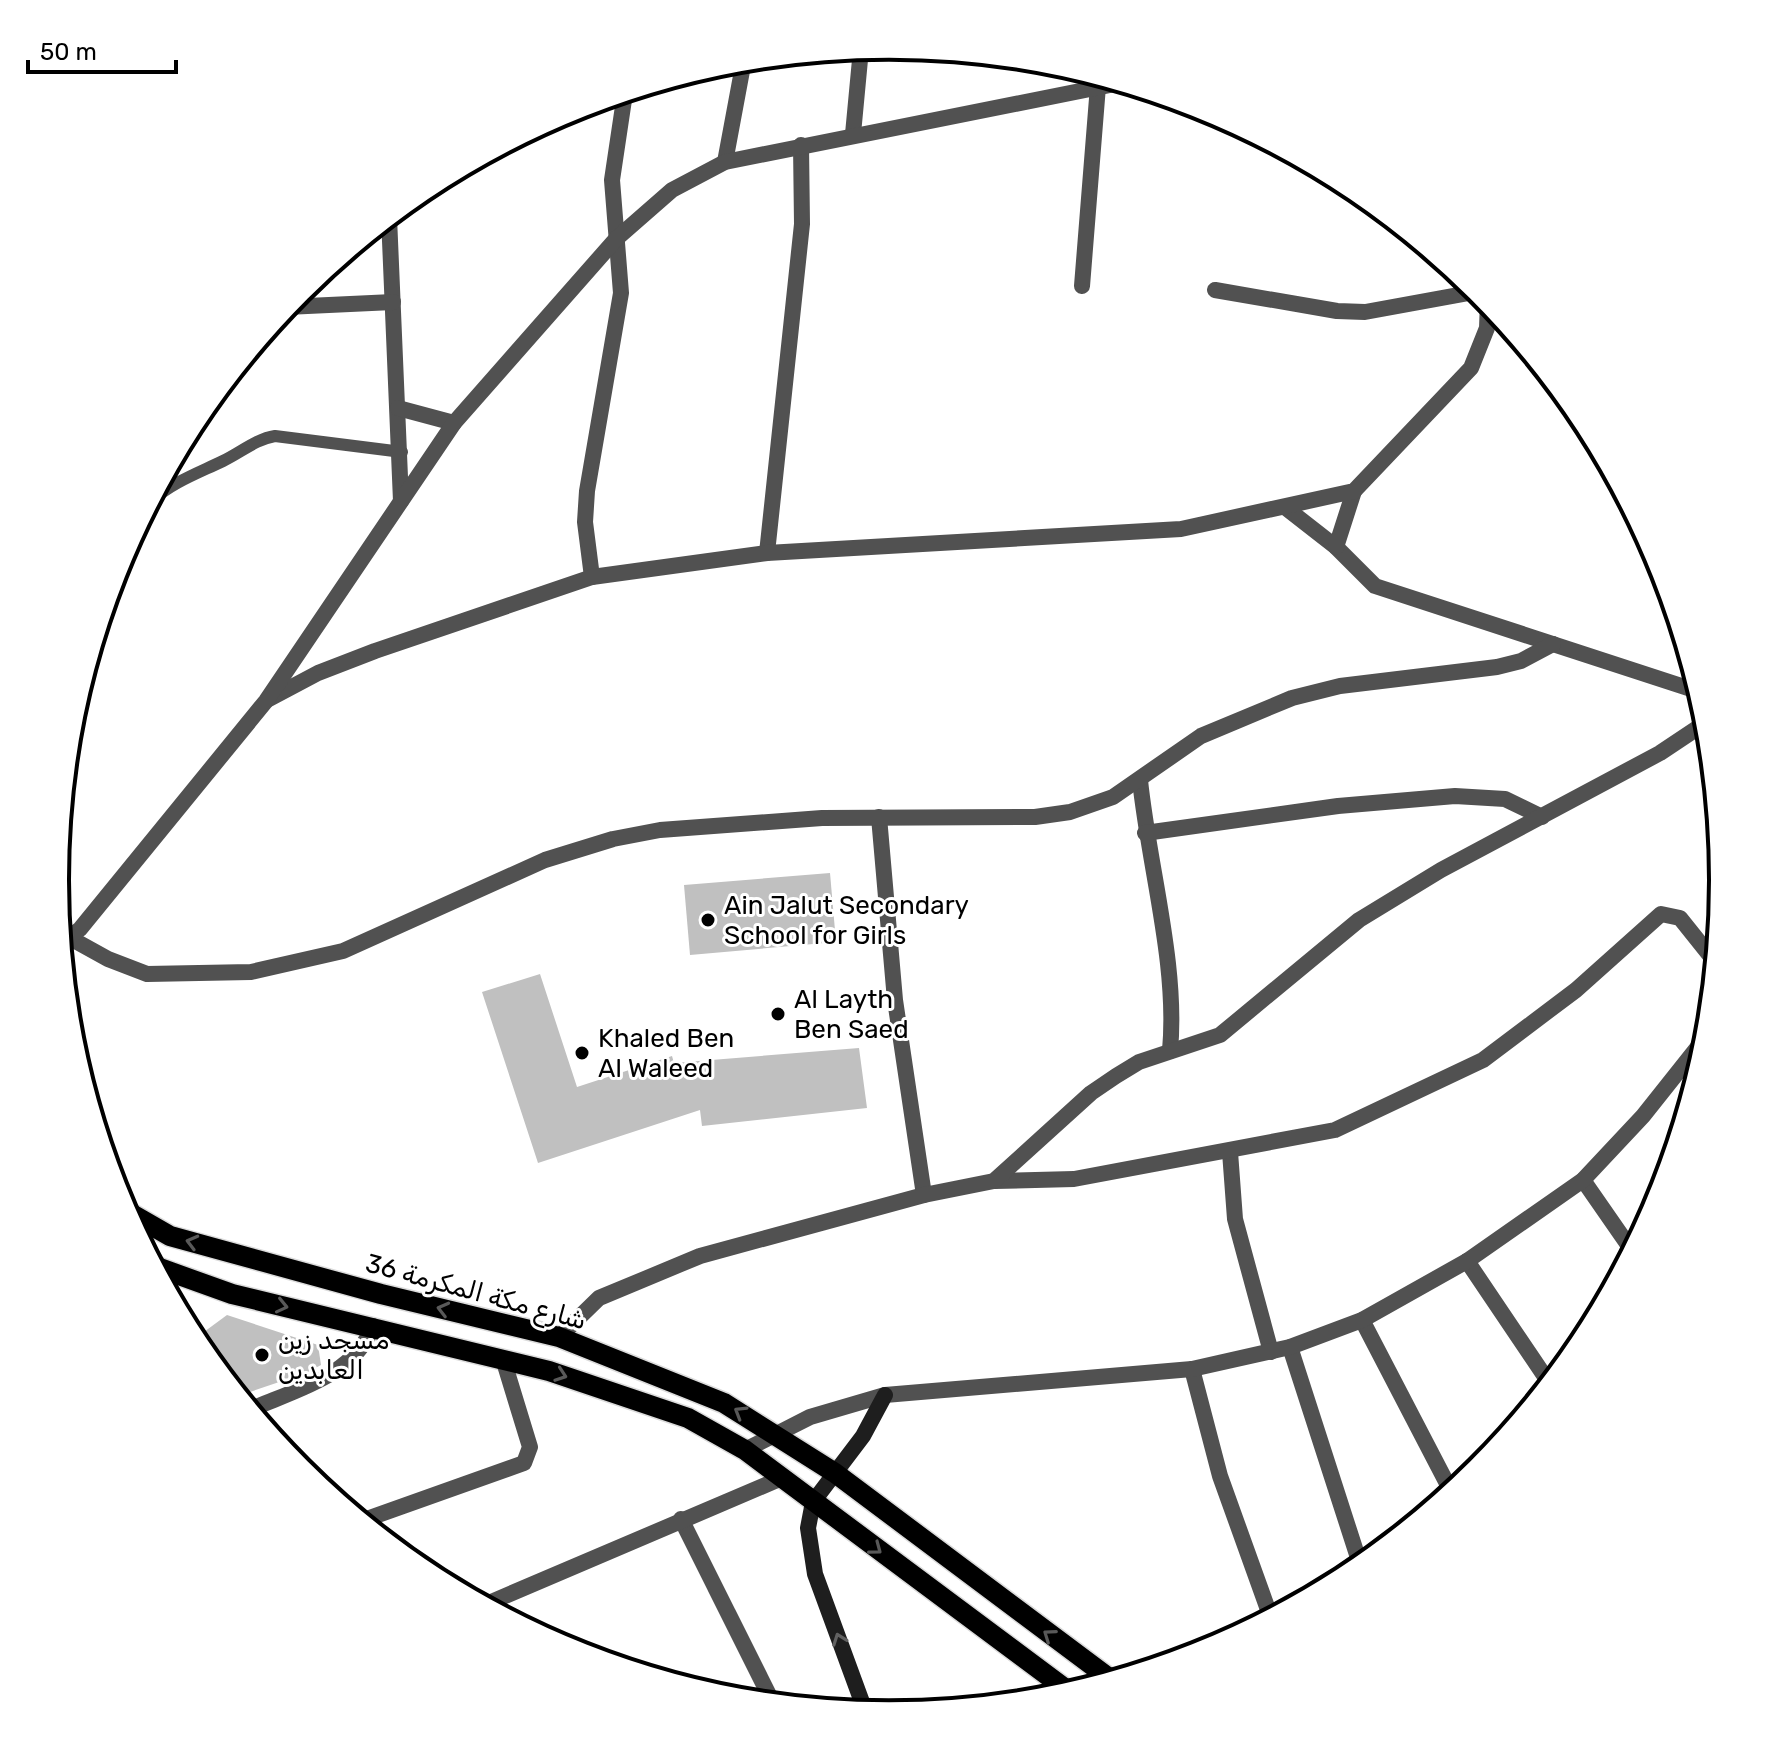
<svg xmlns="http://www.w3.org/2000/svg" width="1779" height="1761" font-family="Rubik,Vazirmatn,sans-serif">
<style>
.building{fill:#c0c0c0}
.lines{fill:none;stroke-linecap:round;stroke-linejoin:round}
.primary-casing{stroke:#dbdbdb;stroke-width:23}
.lane{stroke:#515151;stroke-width:12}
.street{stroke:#515151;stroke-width:16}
.secondary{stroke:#1e1e1e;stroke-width:16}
.primary{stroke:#000;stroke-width:20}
.oneway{stroke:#595959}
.oneway2{stroke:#626262}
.poi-dot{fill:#000;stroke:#fff;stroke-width:3}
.labels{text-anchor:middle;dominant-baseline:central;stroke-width:6;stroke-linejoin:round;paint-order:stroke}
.poi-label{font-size:26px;fill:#000;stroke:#fff;text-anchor:start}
.street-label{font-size:26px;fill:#000;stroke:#fff}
.rim{fill:none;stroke:#000;stroke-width:4}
</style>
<rect width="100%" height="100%" fill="#fff"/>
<g class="building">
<path d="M830,873L836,942L690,955L684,885Z"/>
<path d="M540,974L577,1087L672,1056L674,1063L859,1048L867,1108L702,1126L700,1110L538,1163L482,992Z"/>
<path d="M227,1315L318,1345L321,1365L306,1373L238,1396L193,1340Z"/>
</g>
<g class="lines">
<g class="primary-casing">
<g id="primary">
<path d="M123,1209L170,1236L381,1294L559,1337L724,1403L835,1473L1113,1681"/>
<path d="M154,1266L232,1294L549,1371L688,1418L745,1450L1071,1693"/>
</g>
</g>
<path class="lane" d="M150,502C173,482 196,474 223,461C240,453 256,439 275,436L402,452"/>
<g class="street">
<path d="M853,134L861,49"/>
<path d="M725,162L744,60"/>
<path d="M389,217L401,501"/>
<path d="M1082,286L1098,86"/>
<path d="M1215,290L1337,311L1365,312L1480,291"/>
<path d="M286,307L393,302"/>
<path d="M398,408L454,423"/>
<path d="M1286,508L1336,547L1375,586L1700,692"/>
<path d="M1336,547L1354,491"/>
<path d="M767,553L802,224L801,145"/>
<path d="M592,577L585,522L587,491L621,293L612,180L625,93"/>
<path d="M269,699L318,673L375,651L592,577L767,553L1181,529L1354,491L1471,368L1487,328L1488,301"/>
<path d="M1140,780C1149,868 1178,964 1170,1051"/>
<path d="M879,817L895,1000L924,1195"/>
<path d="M1145,833L1338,806L1455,796L1505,799L1542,817"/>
<path d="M70,938L108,959L147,974L251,972L343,951L545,860L613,839L660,830L822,818L1035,817L1070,812L1113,797L1201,736L1292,698L1340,686L1497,667L1521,661L1553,644"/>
<path d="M63,942L80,929L266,701L454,423L616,239L672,190L725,162L1120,83"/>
<path d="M1230,1152L1235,1219L1271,1352"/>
<path d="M1583,1180L1633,1252"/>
<path d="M994,1181L1074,1179L1335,1130L1483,1060L1576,990L1661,914L1680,918L1716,963"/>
<path d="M1467,1261L1550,1384"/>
<path d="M1362,1320L1452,1493"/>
<path d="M559,1337L599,1298L700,1256L924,1195L994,1181L1091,1093L1116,1076L1139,1062L1220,1035L1359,920L1441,870L1660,753L1708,721"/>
<path d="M1290,1347L1361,1567"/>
<path d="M1192,1369L1220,1476L1271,1618"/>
<path d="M249,1410C295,1390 354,1376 373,1326"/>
<path d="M745,1450L810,1417L885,1395L1192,1369L1290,1347L1362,1320L1467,1261L1583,1180L1643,1116L1709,1033"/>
<path d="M681,1519L773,1703"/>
<path d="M361,1521L524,1463L530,1447L504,1362"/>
<path d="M484,1605L782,1478"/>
</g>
<path class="secondary" d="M866,1713L815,1574L808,1528L813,1502L863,1436L885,1395"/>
<use href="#primary" class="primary"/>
</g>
<defs><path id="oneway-chevron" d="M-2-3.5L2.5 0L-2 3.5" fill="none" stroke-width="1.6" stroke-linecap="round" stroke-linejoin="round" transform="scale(2)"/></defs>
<g class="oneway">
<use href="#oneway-chevron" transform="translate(192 1242) rotate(-165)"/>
<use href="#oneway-chevron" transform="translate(282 1306) rotate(13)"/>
<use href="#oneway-chevron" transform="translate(443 1309) rotate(-166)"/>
<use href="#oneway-chevron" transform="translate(561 1375) rotate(19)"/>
<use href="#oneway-chevron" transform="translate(740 1412) rotate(-149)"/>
<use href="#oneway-chevron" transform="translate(876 1549) rotate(37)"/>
<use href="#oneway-chevron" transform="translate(1049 1635) rotate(-145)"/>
</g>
<use class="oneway2" href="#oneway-chevron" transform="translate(839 1639) rotate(-110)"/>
<g class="poi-dot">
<circle cx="708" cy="920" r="8"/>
<circle cx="778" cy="1014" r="8"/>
<circle cx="582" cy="1053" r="8"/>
<circle cx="262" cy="1355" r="8"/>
</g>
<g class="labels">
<g class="poi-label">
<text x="724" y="905">Ain Jalut Secondary<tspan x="724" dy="30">School for Girls</tspan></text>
<text x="794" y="999">Al Layth<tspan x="794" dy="30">Ben Saed</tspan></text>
<text x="598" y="1038">Khaled Ben<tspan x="598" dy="30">Al Waleed</tspan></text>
<text x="278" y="1340">مسجد زين<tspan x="278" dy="30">العابدين</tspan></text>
</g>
<g class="street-label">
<text transform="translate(476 1292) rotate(15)">شارع مكة المكرمة 36</text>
</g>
</g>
<path d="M0 0H1779V1761H0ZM69 880a820 820 0 1 1 1640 0a820 820 0 1 1-1640 0Z" fill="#fff" fill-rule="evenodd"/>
<path class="rim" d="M69 880a820 820 0 1 1 1640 0a820 820 0 1 1-1640 0Z"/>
<path d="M28 60v12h148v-12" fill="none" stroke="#000000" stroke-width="4"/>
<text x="40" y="60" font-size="24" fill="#000000" stroke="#ffffff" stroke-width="6" paint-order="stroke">50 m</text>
</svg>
